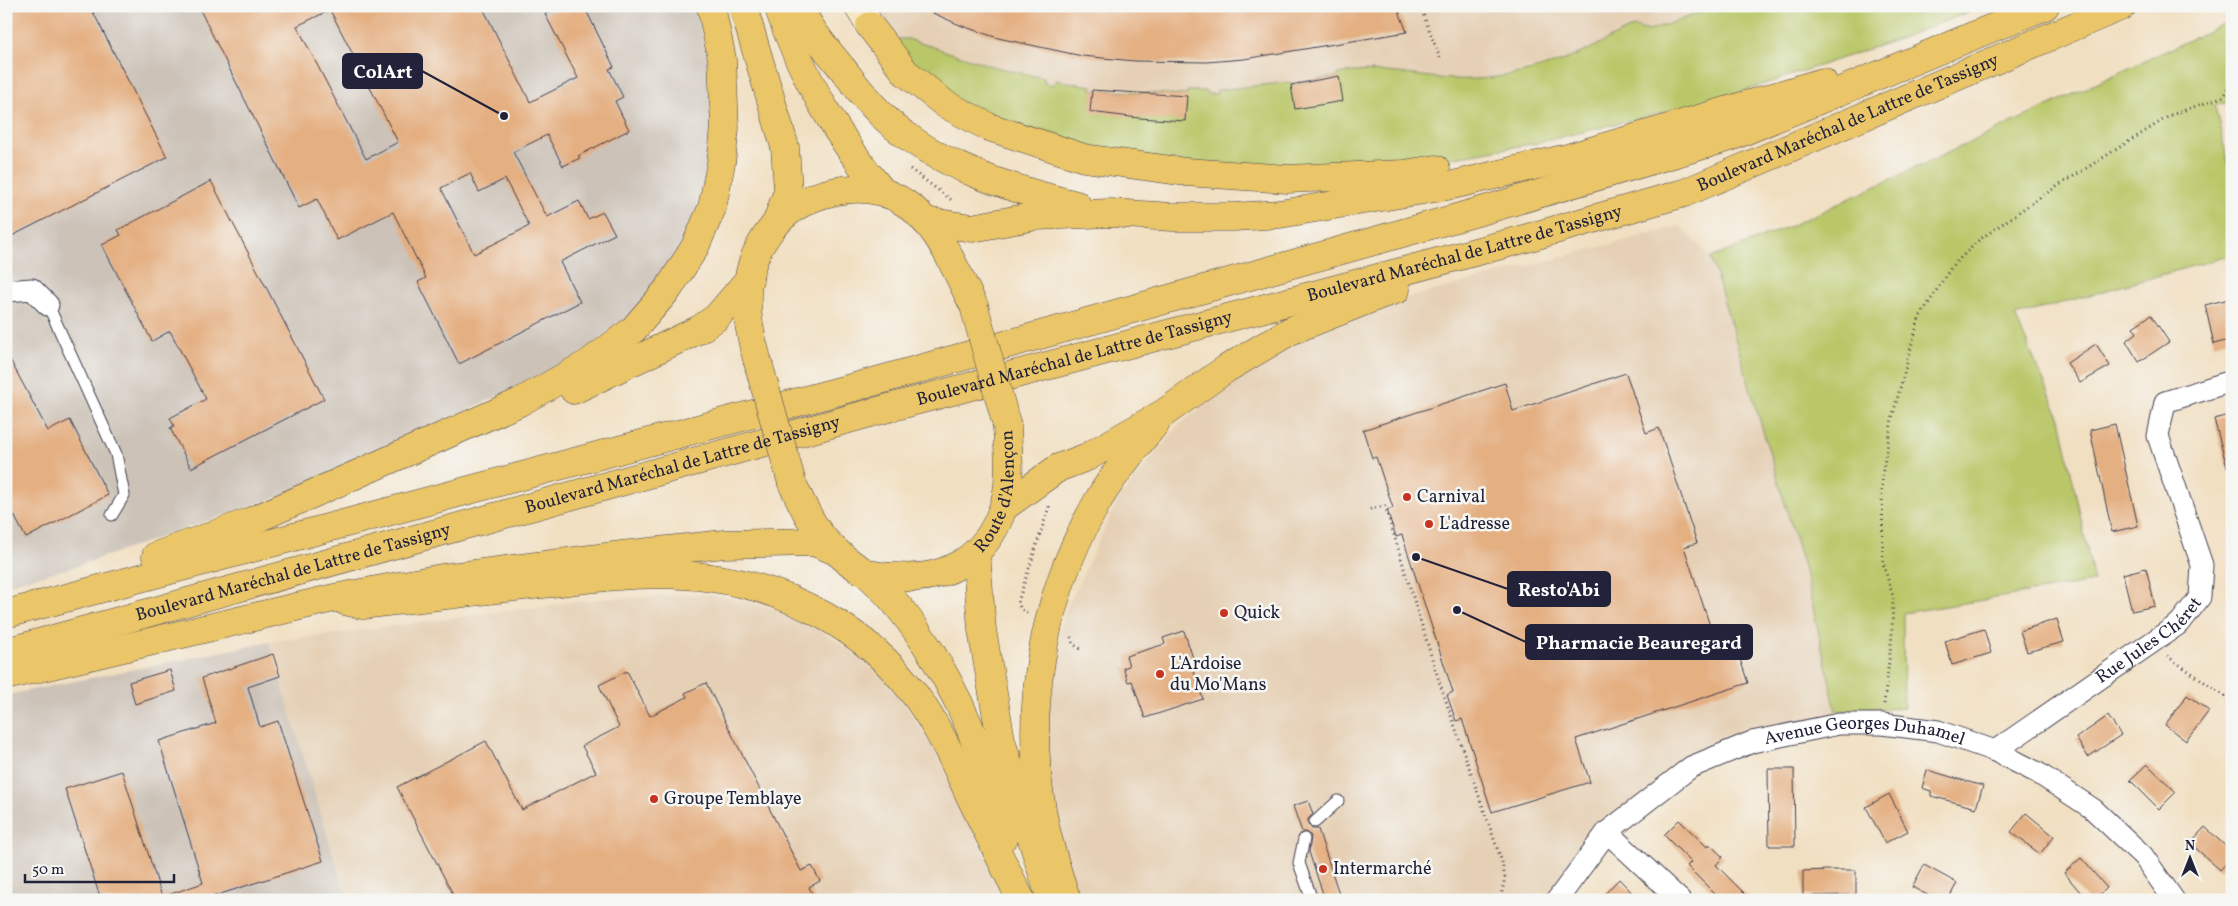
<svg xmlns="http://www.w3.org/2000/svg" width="2238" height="906" font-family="Vollkorn,serif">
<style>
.built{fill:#e5d0b5}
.industrial{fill:#ccc2b8}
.green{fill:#bac769;stroke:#6e7452}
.building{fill:#e4af81;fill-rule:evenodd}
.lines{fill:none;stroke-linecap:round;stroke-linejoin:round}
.lane-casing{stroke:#413e4f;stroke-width:13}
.street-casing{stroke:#413e4f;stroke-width:23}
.secondary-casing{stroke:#413e4f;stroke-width:29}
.primary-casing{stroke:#413e4f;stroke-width:29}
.highway-casing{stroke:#413e4f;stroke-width:29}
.path{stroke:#413e4f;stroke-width:3;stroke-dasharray:1 4;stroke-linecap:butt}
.lane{stroke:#fff;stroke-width:11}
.street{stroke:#fff;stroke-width:21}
.secondary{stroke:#f7e8c3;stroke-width:28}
.primary{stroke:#eac669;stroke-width:28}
.highway{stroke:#eac669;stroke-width:28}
.primary-bridge-casing{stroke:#413e4f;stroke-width:29;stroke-linecap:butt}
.primary-bridge{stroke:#eac669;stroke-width:28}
.poi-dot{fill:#c8321e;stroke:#f6f6f2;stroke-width:2}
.labels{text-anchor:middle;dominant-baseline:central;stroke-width:5;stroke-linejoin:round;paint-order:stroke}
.street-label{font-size:18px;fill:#22223b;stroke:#f6f6f2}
.poi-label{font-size:18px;fill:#22223b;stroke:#f6f6f2;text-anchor:start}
.leader{fill:none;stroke:#22223b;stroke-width:2}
.callout-dot{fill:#22223b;stroke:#f6f6f2;stroke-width:2}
.callout{fill:#22223b;stroke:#22223b;stroke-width:2}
.callout-label{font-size:19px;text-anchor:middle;font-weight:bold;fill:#fff}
</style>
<rect width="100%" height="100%" fill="#f6f6f2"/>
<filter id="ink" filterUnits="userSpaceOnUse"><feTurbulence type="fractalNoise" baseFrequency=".02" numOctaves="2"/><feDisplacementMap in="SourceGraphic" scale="10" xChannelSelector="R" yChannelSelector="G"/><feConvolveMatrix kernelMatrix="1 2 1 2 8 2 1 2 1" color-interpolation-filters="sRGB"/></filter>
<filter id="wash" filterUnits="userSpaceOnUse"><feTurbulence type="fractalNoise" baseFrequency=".0096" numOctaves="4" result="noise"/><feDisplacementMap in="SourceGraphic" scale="20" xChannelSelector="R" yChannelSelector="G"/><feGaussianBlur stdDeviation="1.12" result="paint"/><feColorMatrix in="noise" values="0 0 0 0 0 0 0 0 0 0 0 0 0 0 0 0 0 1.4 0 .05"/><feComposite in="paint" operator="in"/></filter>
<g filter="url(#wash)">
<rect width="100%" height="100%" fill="#f1dfc1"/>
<g class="built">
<path d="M858,6H1719L1649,31L1635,28L1629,29L1573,57L1485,79H1449L1384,71L1352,72L1339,74L1343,101L1295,109L1290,82L1218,90V101L1207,102L1206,91L1187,92L1185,121L1090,112L1092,86L1055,80L1053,91L1042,89L1044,78L995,67L908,39H896Z"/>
<path d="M1680,226L1711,258L1804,567L1839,724L1691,767L1607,832L1557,900H1072L1044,799V696L1063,617L1118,500L1179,425L1221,393L1302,339L1388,303Z"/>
<path d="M713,594L789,612L843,645L887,681L916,719L933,746L1008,900H347L269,642L599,599Z"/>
</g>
<g class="industrial">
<path d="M6,6H696L712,76L715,129L704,212L651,300L568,363L292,492L77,566L6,585Z"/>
<path d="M269,642L347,900H6V695Z"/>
</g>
<g class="green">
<path d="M1719,6H1985L1896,40L1723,98L1537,143L1414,164L1206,167L1046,139L944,95L891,42L896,39H908L995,67L1044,78V83L1054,85L1055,80L1092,86V90L1187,95V91H1206L1207,94H1217V90L1290,82L1291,84L1339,76V74C1389,65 1428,82 1476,79C1504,78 1554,66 1579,54C1598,46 1615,34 1635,27L1649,31Z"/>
<path d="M2232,20V101L2215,106L2232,181V255L2015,316L2060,418L2094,582L1903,613L1904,708L1836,711L1804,567L1711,258L1795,224Z"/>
</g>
<g id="blocks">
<g class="building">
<path d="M6,6H90L167,157L6,239Z"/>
<path d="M198,6H482L530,102L578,78L545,14L561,6H584L614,67L609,69L623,97L615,101L629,130L578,156L580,158L563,166L547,135L513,152L547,217L579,201L588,219L603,212L615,234L560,262L580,302L459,364L418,282L426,278L393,212L337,240L317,199L299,208ZM330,10L398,142L366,159L297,26ZM470,173L479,192L505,179L529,226L474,254L441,188Z"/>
<path d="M917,6H1397L1407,32L1244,59L1207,62L1135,61L1082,56L998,38L962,26Z"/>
<path d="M1339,76L1343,101L1295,109L1291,85Z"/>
<path d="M1092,90L1187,96L1185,121L1139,118L1090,112Z"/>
<path d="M211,181L324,399L191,468L170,428L174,426L170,418L206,399L170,331L152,341L102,245L121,235L118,230Z"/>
<path d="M2229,299L2232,309V339L2214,344L2205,305Z"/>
<path d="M2151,315L2169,342L2139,362L2126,341L2137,333L2133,327Z"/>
<path d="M2096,344L2110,366L2080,383L2067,363Z"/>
<path d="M6,352L48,431L70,420L108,495L26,538L6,500Z"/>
<path d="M1626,373L1646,433L1659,428L1697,543L1684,547L1713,635L1730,629L1748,683L1576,739L1590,782L1492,812L1462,719L1456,721L1447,695L1453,692L1402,535L1396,537L1387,510L1393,508L1376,457L1372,458L1363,430L1505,383L1513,411Z"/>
<path d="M2232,414V466L2227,467L2214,419Z"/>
<path d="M2115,424L2138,526L2112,532L2090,430Z"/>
<path d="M2146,568L2155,606L2132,611L2123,574Z"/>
<path d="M2057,619L2064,642L2027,652L2020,631Z"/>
<path d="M1984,629L1991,653L1952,665L1945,641Z"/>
<path d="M1184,631L1194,661L1191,662L1203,699L1145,718L1132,681L1128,682L1123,668L1129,666L1126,656L1165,644L1163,638Z"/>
<path d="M273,654L280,676L248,687L260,727L278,721L323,861L202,900H101L65,789L122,771L162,897L203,883L159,741L216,723L202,678Z"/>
<path d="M170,670L176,691L135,704L129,682Z"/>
<path d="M627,671L650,716L687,697L685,693L706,683L801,871L812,866L820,881L809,887L815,900H456L397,787L486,741L522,810L596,772L582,746L619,727L599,685Z"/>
<path d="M2187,695L2209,711L2186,741L2165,725Z"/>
<path d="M2108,716L2121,735L2088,757L2076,738Z"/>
<path d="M2147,764L2176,792L2159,809L2130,780Z"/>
<path d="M1768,769H1794L1795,846H1769Z"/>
<path d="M1927,770L1983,786L1976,808L1931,796V791L1922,788Z"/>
<path d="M1889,794L1908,831L1885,843L1866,807Z"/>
<path d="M1308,801L1313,814L1308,819V824L1312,829H1318L1341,900H1325L1309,852L1311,836L1306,832H1302L1293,806Z"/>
<path d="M2026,813L2054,836L2040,854L2011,832Z"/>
<path d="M1679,820L1707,847L1709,844L1723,857L1716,865L1751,900H1721L1687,866L1691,862L1664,835Z"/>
<path d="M2205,827L2232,852V857L2220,870L2190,843Z"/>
<path d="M2081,858L2107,888L2094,900H2087L2064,873Z"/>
<path d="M1924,865L1957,883L1948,900H1937L1912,887Z"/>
<path d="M1828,870H1856V895L1803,896V871Z"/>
<path d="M1619,879L1639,900H1599Z"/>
</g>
</g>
</g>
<g filter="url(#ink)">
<use href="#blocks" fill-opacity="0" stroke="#413e4f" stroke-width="1"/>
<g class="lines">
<g class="lane-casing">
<g id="lane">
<path d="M48,305L116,454L124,495L112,515"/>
<path d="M1315,822L1338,801"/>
<path d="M1304,839L1299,863L1312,900"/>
</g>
</g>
<g class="street-casing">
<g id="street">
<path d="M6,291L32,289L48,305"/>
<path id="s1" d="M1995,751L2180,623L2200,597L2202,565L2158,436L2165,402L2232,381"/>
<path d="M1607,832L1680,900"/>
<path id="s2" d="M1557,900L1607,832L1691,767L1752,742L1839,724H1882L1938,731L1995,751L2038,773L2093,809L2143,856L2174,900"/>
</g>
</g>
<g class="secondary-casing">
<path id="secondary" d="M858,6L870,26"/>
</g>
<g class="primary-casing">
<g id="primary">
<path d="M757,359C752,341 747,322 747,303C745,250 780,203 832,192C857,186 883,188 905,203C940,226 955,270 974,306"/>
<path id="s3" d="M792,483C804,508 815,534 837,552C845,559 855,567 865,572C874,576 888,577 898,577C948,581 987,556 1003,508C1012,483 1008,452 1007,426"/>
<path d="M976,552L982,630L1001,740L1051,900"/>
<path d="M865,572C914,614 958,691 979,752C989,780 996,808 1005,836"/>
<path d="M345,601L363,605C429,597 494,589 560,582C610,576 662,570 712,578C790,589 868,630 915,695C938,726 954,761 970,796C987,830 1004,865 1021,900"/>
</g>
</g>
<g class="highway-casing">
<g id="highway">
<path d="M743,6L785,147L788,191L777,221"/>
<path d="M778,6C800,72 837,138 882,191"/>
<path d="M799,6C809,29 826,49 842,68C856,86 870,105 887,120C939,167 1011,189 1077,205"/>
<path d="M870,26L906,73L945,104L989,127L1084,158L1186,172L1287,179L1404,174L1436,169"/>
<path d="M925,221L972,228L1036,216L1110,213L1172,217H1234L1280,214L1453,185L1571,157L1823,82"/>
<path d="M574,390L700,329L717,317L749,279"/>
<path d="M1004,507L1058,468L1087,457L1164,413L1226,369L1290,331L1380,295L1396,290"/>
<path d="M156,556L249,522L520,402L589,363L633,330L669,288L695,247L712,208L721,163L725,128L722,59L711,6"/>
<path d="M6,614L873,382L1481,211L1730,137L2045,6"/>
<path id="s4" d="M6,652L885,409L1520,240L1684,193L2122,6"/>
<path d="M6,676L334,598L442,578L622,555L724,544L814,542L836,551"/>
<path d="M1067,900C1058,874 1049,847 1044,820C1022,713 1042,600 1095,506C1111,477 1134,449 1155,424"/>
</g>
</g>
<g class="path">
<path d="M1420,6L1440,58"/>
<path d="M910,169L953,201"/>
<path d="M1370,509L1385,506L1439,681L1502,862L1505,878L1500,900"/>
<path d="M1027,613L1021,610L1018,602L1049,507L1048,504"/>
<path d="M1071,637L1073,644L1081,649"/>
<path d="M2167,656L2232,701"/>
<path d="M1884,704L1892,635L1893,596L1883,563L1882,476L1892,418L1919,318L1952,266L1979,240L2042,196L2171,115L2225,96L2232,74"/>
</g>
<use href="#lane" class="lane"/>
<use href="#street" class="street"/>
<use href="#secondary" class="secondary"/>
<use href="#primary" class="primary"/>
<use href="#highway" class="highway"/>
<g class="primary-bridge-casing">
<g id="primary-bridge">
<path d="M974,306L1007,426"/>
<path d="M757,359L792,483"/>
</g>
</g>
<use href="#primary-bridge" class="primary-bridge"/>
</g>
</g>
<g class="poi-dot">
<circle cx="1407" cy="497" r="5"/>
<circle cx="1429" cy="524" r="5"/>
<circle cx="1224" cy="613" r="5"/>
<circle cx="1160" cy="674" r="5"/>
<circle cx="654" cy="799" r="5"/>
<circle cx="1323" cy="869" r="5"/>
</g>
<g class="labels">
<g class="street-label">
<text stroke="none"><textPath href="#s4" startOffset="1918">Boulevard Maréchal de Lattre de Tassigny</textPath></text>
<text stroke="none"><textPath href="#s4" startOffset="1512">Boulevard Maréchal de Lattre de Tassigny</textPath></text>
<text stroke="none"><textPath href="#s4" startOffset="1108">Boulevard Maréchal de Lattre de Tassigny</textPath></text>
<text stroke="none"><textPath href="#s4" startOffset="702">Boulevard Maréchal de Lattre de Tassigny</textPath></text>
<text stroke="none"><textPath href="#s3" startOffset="302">Route d'Alençon</textPath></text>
<text stroke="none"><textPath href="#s4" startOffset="298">Boulevard Maréchal de Lattre de Tassigny</textPath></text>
<text stroke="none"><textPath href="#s1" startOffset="190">Rue Jules Chéret</textPath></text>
<text stroke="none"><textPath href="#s2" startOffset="371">Avenue Georges Duhamel</textPath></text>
</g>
<g class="poi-label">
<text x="1417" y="497">Carnival</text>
<text x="1439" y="524">L'adresse</text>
<text x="1234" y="613">Quick</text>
<text x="1170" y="664">L'Ardoise<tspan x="1170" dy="21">du Mo'Mans</tspan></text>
<text x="664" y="799">Groupe Temblaye</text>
<text x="1333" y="869">Intermarché</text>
</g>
</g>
<path class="leader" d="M504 116L422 71M1416 557L1508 589M1457 610L1526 642"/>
<g class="callout-dot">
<circle cx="504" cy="116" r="5"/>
<circle cx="1416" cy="557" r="5"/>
<circle cx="1457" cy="610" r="5"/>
</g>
<g class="callout">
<rect x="343" y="54" width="79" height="34" rx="5"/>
<rect x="1508" y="572" width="102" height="34" rx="5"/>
<rect x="1526" y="625" width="226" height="34" rx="5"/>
</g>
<g class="callout-label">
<text x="383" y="78">ColArt</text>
<text x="1559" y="596">Resto'Abi</text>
<text x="1639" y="649">Pharmacie Beauregard</text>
</g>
<rect width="2238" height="906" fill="none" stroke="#f6f6f2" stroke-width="25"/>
<g transform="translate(2190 858)" stroke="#f6f6f2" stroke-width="4" paint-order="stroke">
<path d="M0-4L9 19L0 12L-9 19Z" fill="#22223b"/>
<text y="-8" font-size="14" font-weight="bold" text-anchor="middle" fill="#22223b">N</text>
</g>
<path d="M25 874v8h149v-8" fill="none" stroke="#22223b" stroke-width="2.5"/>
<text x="32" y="874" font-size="15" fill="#22223b" stroke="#f6f6f2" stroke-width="4" paint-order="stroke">50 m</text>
</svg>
